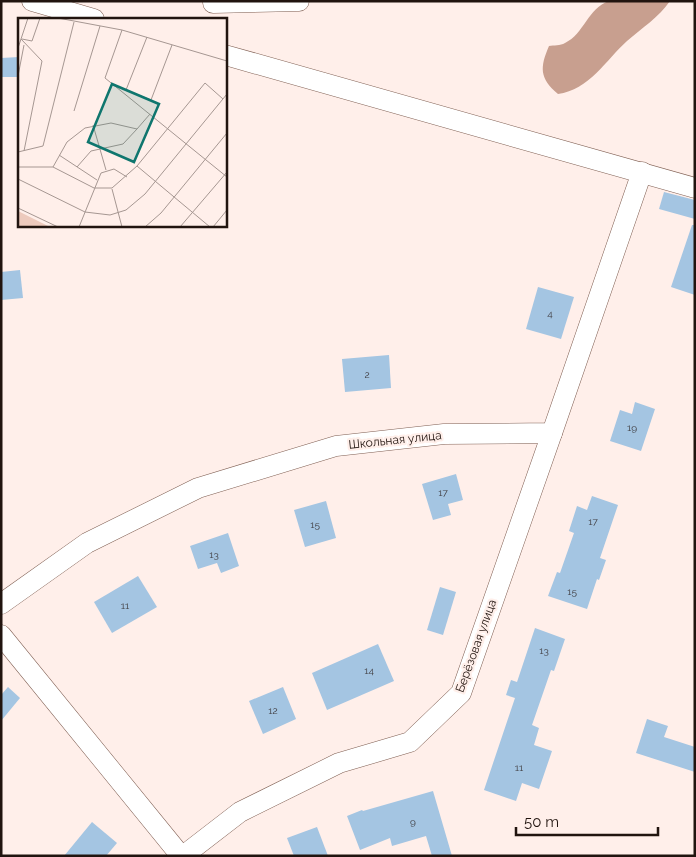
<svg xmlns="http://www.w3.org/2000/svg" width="696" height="857" font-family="Raleway,sans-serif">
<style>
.water{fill:#c89f8f}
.building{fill:#a4c5e2}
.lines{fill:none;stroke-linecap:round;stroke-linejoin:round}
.minor-casing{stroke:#806054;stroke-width:21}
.minor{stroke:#fff;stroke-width:20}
.labels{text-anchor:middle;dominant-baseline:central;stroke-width:4.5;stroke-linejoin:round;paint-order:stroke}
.number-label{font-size:10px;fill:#424044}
.street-label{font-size:12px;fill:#21140f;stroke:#ffefea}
.inset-road{fill:none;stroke:#a69792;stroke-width:1}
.view{fill:#0f766e;fill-opacity:0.15;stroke:#0f766e;stroke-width:2.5}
.inset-edge{fill:none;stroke:#21140f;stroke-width:2.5}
</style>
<rect width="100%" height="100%" fill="#ffefea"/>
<path class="water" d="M609,1H670C659,17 642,28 627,41C606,60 589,90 558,94C539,78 540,67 549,46C554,45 560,46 565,43C584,34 588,8 609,1Z"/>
<g class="building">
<path d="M19,57V77H2L1,58Z"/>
<path d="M664,192L695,200V219L659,209Z"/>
<path d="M692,225H695V295L671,287Z"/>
<path d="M20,270L23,298L1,300V272Z"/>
<path d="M538,287L574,297L561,339L526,329Z"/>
<path d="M389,355L391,388L345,392L342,359Z"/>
<path d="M635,402L655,409L641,451L610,441L620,410L632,414Z"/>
<path d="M456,474L463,500L448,504L451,515L433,520L422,484Z"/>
<path d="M592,496L618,505L600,558L606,560L599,580L597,579L587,609L548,596L557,572L560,573L574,533L569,531L577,506L587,510Z"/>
<path d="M326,501L336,538L305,547L294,510Z"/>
<path d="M228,533L239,566L221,573L217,563L198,569L190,546Z"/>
<path d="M138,576L157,607L112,633L94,602Z"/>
<path d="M440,587L456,592L443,635L427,630Z"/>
<path d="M535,628L565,639L554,671L551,670L532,725L539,728L534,745L552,751L539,789L522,783L516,801L484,790L515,698L506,695L511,680L517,682Z"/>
<path d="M378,644L394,681L327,710L312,673Z"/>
<path d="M8,687L20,698L1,721V695Z"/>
<path d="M283,687L296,719L263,734L249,701Z"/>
<path d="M647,719L668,726L664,737L695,747V772L636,753Z"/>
<path d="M433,791L452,856H432L426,836L392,846L390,838L360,850L347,816L362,810L363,811Z"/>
<path d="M92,822L117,843L106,856H64Z"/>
<path d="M317,827L328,856H294L287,838Z"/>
</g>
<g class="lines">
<g class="minor-casing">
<g id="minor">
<path d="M32,1L94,19"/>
<path d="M213,1V3L299,1"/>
<path d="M225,55L695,188"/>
<path d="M1,604L87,543L198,488L336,446L444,434L552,433L642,172"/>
<path d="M1,635L181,856"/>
<path d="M183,856L240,812L339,763L410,742L461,693L552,433"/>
</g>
</g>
<use href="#minor" class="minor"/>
</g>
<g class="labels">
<g class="number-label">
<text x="550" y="313">4</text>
<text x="367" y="374">2</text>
<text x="632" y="427">19</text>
<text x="443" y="492">17</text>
<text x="593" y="521">17</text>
<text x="315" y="524">15</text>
<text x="214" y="554">13</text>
<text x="572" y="591">15</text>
<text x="125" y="605">11</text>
<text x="544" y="650">13</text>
<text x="369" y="670">14</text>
<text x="273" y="710">12</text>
<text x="519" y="767">11</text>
<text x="413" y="821">9</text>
</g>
<g class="street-label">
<text transform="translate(395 440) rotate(-6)">Школьная улица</text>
<text transform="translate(476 646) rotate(-70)">Берёзовая улица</text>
</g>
</g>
<g transform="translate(18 18)">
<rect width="209" height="209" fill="#ffefea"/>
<path d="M0,193L32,209H0Z" fill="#edcabd"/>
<path class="inset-road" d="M40,0L104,12L209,43M104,12L87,60L209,159M129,19L108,72L133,82L154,27M3,21L24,43L6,133M4,21L14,23L22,0M0,30L10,0M0,58L6,27M56,93L82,8M75,107L88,152M0,134L25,128L56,4M41,137L79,162M119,148L192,209M0,149H35L76,170H94L119,148L187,65L205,81M35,149L49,124L67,110L93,105L119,111L132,96M59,149L73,133L105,126L119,111M0,161L67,194L92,197L108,192L127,176L209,76M94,171L104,209M0,190L40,209M61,209L83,155L96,151L109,159M127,209L143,195L209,115M162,209L209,154M195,209L209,192"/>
<path class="view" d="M94,66L141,86L116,144L70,124Z"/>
<rect width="209" height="209" class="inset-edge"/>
</g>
<rect width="696" height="857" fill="none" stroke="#21140f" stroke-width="5"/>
<path d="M516 827v8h142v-8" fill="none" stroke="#21140f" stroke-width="2.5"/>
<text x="524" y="827" font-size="15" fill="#21140f" stroke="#ffefea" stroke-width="4" paint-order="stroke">50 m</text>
</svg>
